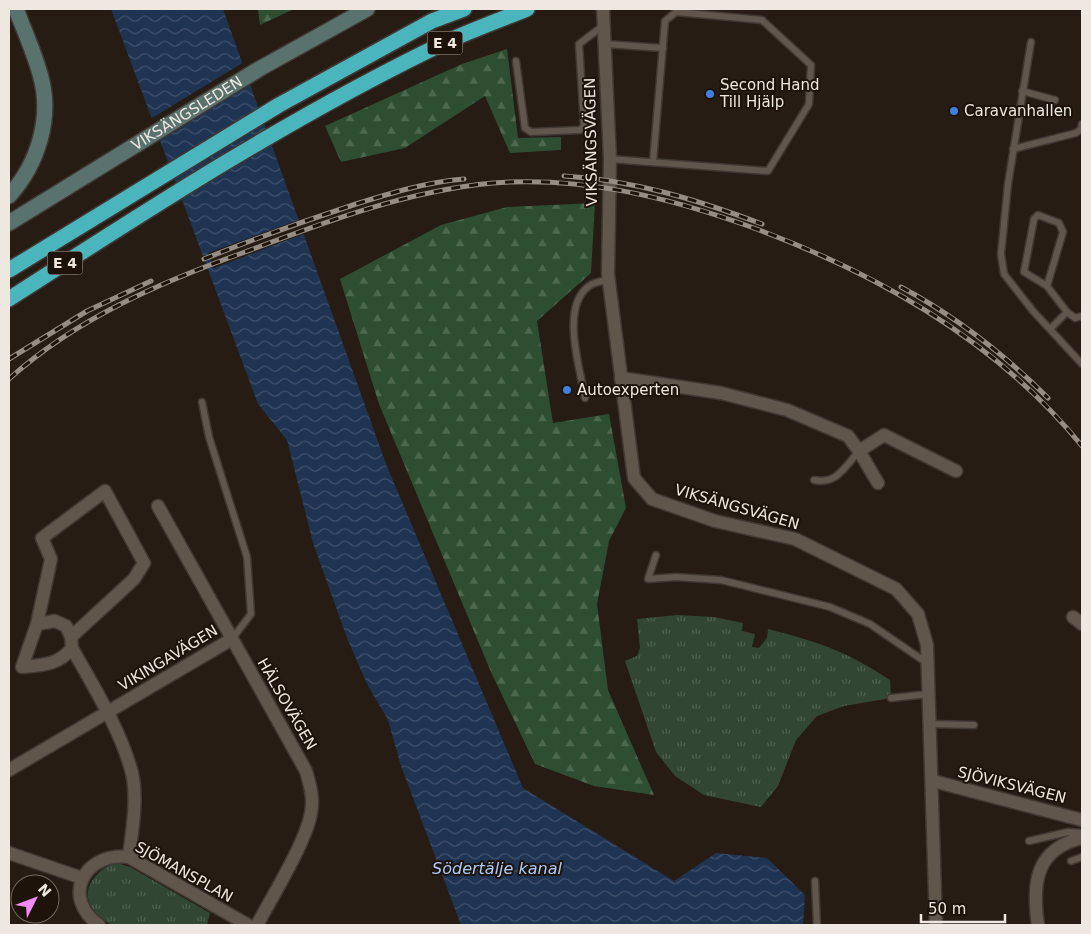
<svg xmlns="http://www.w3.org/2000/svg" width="1091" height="934" font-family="'DejaVu Sans',sans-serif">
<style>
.grass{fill:url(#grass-tufts)}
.forest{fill:url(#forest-firs)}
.water{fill:url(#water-waves)}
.pier{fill:#261c13}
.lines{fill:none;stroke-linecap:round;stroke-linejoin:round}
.lane-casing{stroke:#403833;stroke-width:9}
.street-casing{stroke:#403833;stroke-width:15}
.secondary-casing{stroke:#403833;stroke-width:18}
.highway-casing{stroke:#403833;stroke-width:18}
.lane{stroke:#61564b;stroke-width:6}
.street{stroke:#61564b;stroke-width:12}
.secondary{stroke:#5a726d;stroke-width:15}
.highway{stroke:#4bb5bd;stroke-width:15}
.rail-casing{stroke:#968d85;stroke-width:5}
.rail{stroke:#1d130a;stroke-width:3;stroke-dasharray:9;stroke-linecap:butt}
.shop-dot{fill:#3f7fe0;stroke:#1d130a;stroke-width:2}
.labels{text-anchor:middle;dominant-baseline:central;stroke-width:4;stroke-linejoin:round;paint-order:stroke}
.shield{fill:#1d130a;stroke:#b0a8a0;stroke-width:1}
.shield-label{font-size:14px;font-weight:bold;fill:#efe8e1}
.poi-label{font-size:15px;fill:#efe8e1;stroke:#1d130a;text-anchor:start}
.street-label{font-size:15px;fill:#efe8e1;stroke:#1d130a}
.water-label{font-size:16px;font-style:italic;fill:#accbfa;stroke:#1d130a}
</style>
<defs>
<pattern id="grass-tufts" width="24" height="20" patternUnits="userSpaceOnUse" patternTransform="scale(1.25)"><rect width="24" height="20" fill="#314734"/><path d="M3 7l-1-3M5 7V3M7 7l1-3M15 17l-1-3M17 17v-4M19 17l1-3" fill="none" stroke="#4f6251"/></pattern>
<pattern id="forest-firs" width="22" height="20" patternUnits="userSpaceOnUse" patternTransform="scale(1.25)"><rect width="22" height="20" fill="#2d4e31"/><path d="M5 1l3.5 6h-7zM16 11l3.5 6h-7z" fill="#4c684f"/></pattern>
<pattern id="water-waves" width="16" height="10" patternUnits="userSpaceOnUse" patternTransform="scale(1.25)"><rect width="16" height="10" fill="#1f3353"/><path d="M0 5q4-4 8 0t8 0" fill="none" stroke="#40516b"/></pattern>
</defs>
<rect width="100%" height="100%" fill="#261c13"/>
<g class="grass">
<path d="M677,615L714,617L743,623L742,631L755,634L752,647L759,648L767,638L768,629C819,642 846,651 890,680L891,698L844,706L817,716L796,740L778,786L761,807L704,795L675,776L656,752L625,661L637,656L640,648L637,619Z"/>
<path d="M114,862L130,867L210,913L207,925H111C77,904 82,880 114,862Z"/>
</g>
<g class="forest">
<path d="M258,9H294L260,25Z"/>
<path d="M507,49L518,138L561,137V150L510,153L485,96L405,148L341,162L325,126L462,64Z"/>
<path d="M595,203L591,273L537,321L553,423L609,414L626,508L609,541L597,604L608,690L654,795L594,786L535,764L491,672L379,404L340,279L441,225L507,207Z"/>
</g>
<path class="water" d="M111,9H223L386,464L523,788L674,881L716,853L767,858L805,895L803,925H461L401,766L388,720L367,684L347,638L313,543L287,440L258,404Z"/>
<g class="pier">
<path d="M244,62L251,82L157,140L149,120Z"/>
<path d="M301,219L306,233L214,268L208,253Z"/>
</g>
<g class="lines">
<g class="lane-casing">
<g id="lane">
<path d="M1031,42L1008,184L1001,254L1004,274L1033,311L1082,364"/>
<path d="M605,44L663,48"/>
<path d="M516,61L525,128L531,132L580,130L584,126L579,44L604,25"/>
<path d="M1022,91L1055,100"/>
<path d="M1013,149L1076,133L1081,129L1082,124"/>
<path d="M610,159L768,171L809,104L811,65L762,20L676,12L665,21L653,162"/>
<path d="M1047,286L1063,232L1059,223L1038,215L1034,219L1024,272L1047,286L1067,312L1051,328"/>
<path d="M1067,312L1075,318L1082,316"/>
<path d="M585,398C580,368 560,307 589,286C594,282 602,281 608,280"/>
<path d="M202,402L209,437L247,557L251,614L232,639"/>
<path d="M814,480C836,485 845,467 859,451"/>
<path d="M656,555L648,579L676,577L721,580L830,607L870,624L927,663"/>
<path d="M891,698L929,694"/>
<path d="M931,724L974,725"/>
<path d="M1029,841L1068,832L1082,833"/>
<path d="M1071,861L1082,857"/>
<path d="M815,881L817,925"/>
</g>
</g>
<g class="street-casing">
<g id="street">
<path d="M603,9L610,159L608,274L634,478L652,499L715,521L795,539L896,589L918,614L927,645L936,925"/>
<path d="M621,378L721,393L787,410L848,436L859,451L884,435L956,471"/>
<path d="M859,451L878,483"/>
<path d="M158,506L306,771C310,785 314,798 311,813C306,842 272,897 257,925"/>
<path d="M1073,617L1082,624"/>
<path d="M37,624L55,621L66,626L71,637"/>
<path d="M72,648C59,665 42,665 22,667L37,624L51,559L42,538L105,491L144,563L134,579L71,637L72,648C94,688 120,728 132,773C138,800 132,830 129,857"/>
<path d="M9,770L232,639"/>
<path d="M933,781L1082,820"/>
<path d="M9,853L82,878"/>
<path d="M99,925C61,898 83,852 129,857L248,925"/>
<path d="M1038,925C1032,884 1035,849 1082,838"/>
</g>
</g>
<g class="secondary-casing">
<g id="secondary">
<path d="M9,196C38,164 53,117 40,74C34,52 24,30 16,9"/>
<path id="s1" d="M9,223L259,69L367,9"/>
</g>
</g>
<g class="highway-casing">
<g id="highway">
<path d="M9,270L279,105L432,21L464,9"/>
<path d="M9,299C150,208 294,115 446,42C472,30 500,20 527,9"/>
</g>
</g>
<use href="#lane" class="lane"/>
<use href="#street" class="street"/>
<use href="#secondary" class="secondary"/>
<use href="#highway" class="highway"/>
<g class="rail-casing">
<g id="rail">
<path d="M564,176C633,180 698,200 762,224"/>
<path d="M204,259C254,239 304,221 356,204C391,193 427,182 464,179"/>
<path d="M901,287C955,316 1004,354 1048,398"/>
<path d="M9,359L87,311L151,281"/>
<path d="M9,379C77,318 159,283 245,252C325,222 406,191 493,183C581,176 668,197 751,227C877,273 996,340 1082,446"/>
</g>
</g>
<use href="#rail" class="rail"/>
</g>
<g class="shop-dot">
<circle cx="710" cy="94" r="5"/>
<circle cx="954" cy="111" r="5"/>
<circle cx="567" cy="390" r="5"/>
</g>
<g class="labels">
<g class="shield">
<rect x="427.5" y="31.5" width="35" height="23" rx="4"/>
<rect x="47.5" y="251.5" width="35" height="23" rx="4"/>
</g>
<g class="shield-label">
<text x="445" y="43">E 4</text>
<text x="65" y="263">E 4</text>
</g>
<g class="poi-label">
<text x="720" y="85">Second Hand<tspan x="720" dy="17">Till Hjälp</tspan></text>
<text x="964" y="111">Caravanhallen</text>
<text x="577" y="390">Autoexperten</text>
</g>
<g class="street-label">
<text stroke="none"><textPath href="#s1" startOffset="209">VIKSÄNGSLEDEN</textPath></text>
<text transform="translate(591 142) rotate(-91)">VIKSÄNGSVÄGEN</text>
<text transform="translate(737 507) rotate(16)">VIKSÄNGSVÄGEN</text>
<text transform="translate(168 658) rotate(-31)">VIKINGAVÄGEN</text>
<text transform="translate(287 704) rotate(60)">HÄLSOVÄGEN</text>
<text transform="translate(1012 785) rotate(14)">SJÖVIKSVÄGEN</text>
<text transform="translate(184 872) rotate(29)">SJÖMANSPLAN</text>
</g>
<g class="water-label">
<text x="497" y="868">Södertälje kanal</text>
</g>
</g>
<rect width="1091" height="934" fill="none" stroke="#efe8e1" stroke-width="20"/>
<g transform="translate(35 899) rotate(48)"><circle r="24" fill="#1d130a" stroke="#716860"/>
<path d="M0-4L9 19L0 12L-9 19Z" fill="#f28af3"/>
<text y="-8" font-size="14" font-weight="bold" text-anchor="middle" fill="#efe8e1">N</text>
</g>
<path d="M921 914v8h84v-8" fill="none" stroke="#efe8e1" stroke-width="2.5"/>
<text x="928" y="914" font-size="15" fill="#efe8e1" stroke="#1d130a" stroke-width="4" paint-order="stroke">50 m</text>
</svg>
